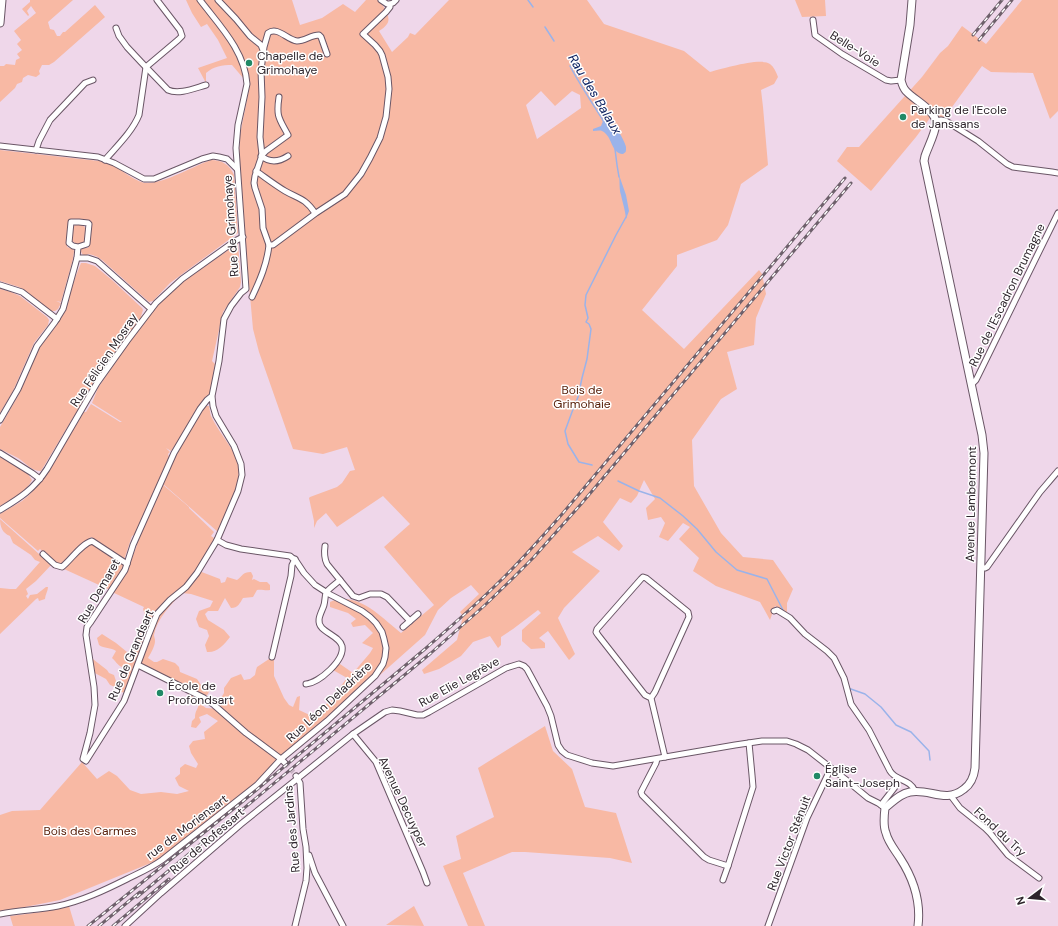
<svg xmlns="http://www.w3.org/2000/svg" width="1058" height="926" font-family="'DM Sans',sans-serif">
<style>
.green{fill:#f8b9a4;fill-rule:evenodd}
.water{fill:#9ab3ea}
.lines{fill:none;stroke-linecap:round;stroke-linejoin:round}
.stream{stroke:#9ab3ea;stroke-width:1.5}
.minor-tunnel{stroke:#c8b3c4;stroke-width:5;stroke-dasharray:5 2.5;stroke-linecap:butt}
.minor-casing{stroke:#6a5666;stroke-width:7}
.tertiary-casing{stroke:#6a5666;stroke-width:9}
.minor{stroke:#fff;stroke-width:5}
.tertiary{stroke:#fff;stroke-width:7}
.rail-casing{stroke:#6e606b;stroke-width:3}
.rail{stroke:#fff;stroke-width:1.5;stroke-dasharray:4.5;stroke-linecap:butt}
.poi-dot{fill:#208966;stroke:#fff;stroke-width:1.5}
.labels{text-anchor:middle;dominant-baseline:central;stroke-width:3;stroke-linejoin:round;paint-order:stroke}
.street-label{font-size:12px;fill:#2e252c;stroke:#fff}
.poi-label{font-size:12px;fill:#2e252c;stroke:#fff;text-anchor:start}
.park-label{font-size:12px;fill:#551c06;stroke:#fff}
.water-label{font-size:13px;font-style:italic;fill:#0f2362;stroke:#fff}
</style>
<rect width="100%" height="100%" fill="#efd7ea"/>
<g class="green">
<path d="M30,0H73L48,22L50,29L54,30L57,36H60L63,32H65L95,5L105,17L54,62L49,65H42L39,71L40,74L36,77L28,75L23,78L22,82L17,84L15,88L0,102V66H4L6,64L15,65L16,60L20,58L17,54L22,50L17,44L21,40L14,31L36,13L31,6L27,11L29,15L28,16L22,9L30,2Z"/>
<path d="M186,0H292L300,25L322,18L343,4L355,12L366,0H378C383,5 392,17 387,24C385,27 382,29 379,31L392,52L408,37L410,33L415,35L449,0H587L604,24L684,51L710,72C722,69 761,57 770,64C774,67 776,72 778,77L774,84L761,90L763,107L768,165L741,184L728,225L717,240L677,255V266L642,310L684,349L759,270L762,274L766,294L756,318L754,345L727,352L737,389L721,399L692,440L694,486L721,533L743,557L773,560L793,589L787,603V612L775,606L770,620L760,602L716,586L693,571L699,558L679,539L690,527L683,523L668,541L659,537L665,523L661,517L648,520L646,508L655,499L644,480L637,496L631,503L620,498L603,522L623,546L619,551L598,536L572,552L600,571L564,608L558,618L575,654L569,660L548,631L539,638L545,643V648L531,649L522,641V630L541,613L538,610L513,629L501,637V645L498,648L490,636L473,642L461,656L439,669L424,674L422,670L457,640L463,616L460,612L479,594L471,585L451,598L438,610L425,635L363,690L252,788L163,858L60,900L0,912V815L12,811L40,810L82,762L97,779L109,771L117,776L130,790L141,794L161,792L177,794L189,791L179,786L175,778L180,774V768L185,764L196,768L198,764L191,753L189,746L193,741L205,739L204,732L218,721L207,714L199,717L201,722L196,728L191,727L192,721L195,718C195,710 198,710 199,703L206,708L219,709V701L224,693V688L231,678L241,674L244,680L250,679L255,675L256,670L257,667L272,657L274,659V676L284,698L289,705L293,707L297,697L300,696L299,710L314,717L322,707L338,696L340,687L347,678L333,670L340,664L353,673L370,653L373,648L362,643L373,633L365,625L353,627L351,623L356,619L348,613L330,607V602C333,601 336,599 339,599C364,597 383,619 401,633L434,605L384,547L410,524L383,496L337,527L326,513L317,521L314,528V521L309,498L310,497L337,487L342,483L350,471L355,470L347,447L323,454L293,449L259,352L253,329L245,240L239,160L240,135L250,84L244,79L232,65C222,65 214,66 206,73V83L198,68L227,58L218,40L207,24L201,27L192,13ZM541,91L555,106L572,91L580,95L581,108L537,139L526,105Z"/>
<path d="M795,0H825L826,16L802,17Z"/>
<path d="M1022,0H1058V111L1050,119L1033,73L991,72L982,66L944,118H930L916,137L871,191L837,161L847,147H859L922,77L940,53L948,46L962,26L986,44Z"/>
<path d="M0,150L99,161C104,163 109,164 114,166C123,171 131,178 141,182C157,188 193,166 211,160C222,160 230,165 234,175L238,233L170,283L153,301L149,302L102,260C97,256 93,255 88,254L86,256L82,254L80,249L81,248H88L91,221L69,219L67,247L73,249L74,251L73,259L61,302L56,301L61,303L58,309L55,311H51L19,287L0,281Z"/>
<path d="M76,224C96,223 84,257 71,239L72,228Z"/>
<path d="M238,244L241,282L240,287L223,312L212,361L215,364L210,393L199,406L179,440L171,451L166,448L170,452L168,454L169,457L167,461L168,464L161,483L189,507V508L214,532L211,536L214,538L213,543L199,571L220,579L221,583L225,582L227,577L237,580C243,576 242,572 251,572L253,576L252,580L254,579L260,582H267L270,585V590C265,591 262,589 257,590L253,597L243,598C240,603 238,608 231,608L225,598L218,611H208L205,614L208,620L224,630L230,637C224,645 217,653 207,652L205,645L209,636L207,630L199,627L196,619L199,611L210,607L213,601L191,594L182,593C171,605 157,618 154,635C154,637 155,638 155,641C155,646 151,653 148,658L154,662H157L163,659L175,663L179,667L180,672L197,679L201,685L210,689L208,694L204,698L206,702C196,702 190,699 186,690L138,665L127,693L121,692L115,687L110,685L106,679L91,671L89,656L107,670L109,673L114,675L116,681L119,683L122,681L120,677L123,673L122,667C117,665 116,661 112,658L116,651C111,647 104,649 99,645L97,638L102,634L116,643L127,652L133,653C135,644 139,638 139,629L147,621L143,609L144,607L112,592C125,578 130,563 137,545L135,544L156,500L154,498L136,534L132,536L124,560L91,537L66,561C64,563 62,565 60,564C54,564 44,553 40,549L38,551L0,518V514L22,501L28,496L43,480L84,412H86L91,404L120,422H122L92,403L98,388L128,343L125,339L94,383L41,471C31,471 26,463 18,458C12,455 6,452 0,449V427L18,396L40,346L54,329L65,311L75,278L81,263H86L95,266L112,280L142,308L143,310L141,316L145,315L157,298L163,293H168L188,276L190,277L234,246Z"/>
<path d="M0,289L11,292L20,296L47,317L49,320L48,325L34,343L13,391L0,413Z"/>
<path d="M205,406H209C210,410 210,415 212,418C218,430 227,441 234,453C248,477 228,509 218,532L162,483C174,456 187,430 205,406Z"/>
<path d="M0,457L28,474L32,480C26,493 11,499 0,506Z"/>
<path d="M0,519L39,554H43L53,563L36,581L26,589L28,594L26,596L28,599L30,595L37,594L46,587H48C48,591 45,595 45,599L39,601L38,598L36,599L0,634V588L10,589H16L40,562L35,560L31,555L13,543L10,536C2,533 0,526 0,519Z"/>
<path d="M93,543L124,564L122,569L110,590L64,569L65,567L87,545Z"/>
<path d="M545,726L553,751L572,769L585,807L616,813L632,863L610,858L525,852H512L463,873L485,926H468L443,866L461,859L456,836L494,817L478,768Z"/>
<path d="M69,906L75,926H13L10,916C30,914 49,911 69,906Z"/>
<path d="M414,906L424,926L386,925Z"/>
</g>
<g class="water">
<path d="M603,121H606L610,122L612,127C614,128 616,128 618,130C619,132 627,146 626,148C626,152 626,152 623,154C610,153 613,136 602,131C600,130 596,131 593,131V129L601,126Z"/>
<path d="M619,175L626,195L629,211L626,219C625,209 623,204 621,195C619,189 620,182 619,175Z"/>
</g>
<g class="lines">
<g class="stream">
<path d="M528,0L533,7"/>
<path d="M545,27L554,41"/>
<path d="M570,66C580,85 593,104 604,122"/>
<path d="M615,149L617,165L619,177"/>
<path d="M592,465L579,462L568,444L565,431L572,412L578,397L582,378L587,359L591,329L589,324L586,322L588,318L585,305L586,295L616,235L626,217"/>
<path d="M618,481L639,491L660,498L683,516L697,529L716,552L737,570L767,579L784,612"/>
<path d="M822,644L828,649"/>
<path d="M848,688L865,694L881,707L896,725L911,732L929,751L930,760"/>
</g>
<path class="minor-tunnel" d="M285,763L296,775"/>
<g class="minor-casing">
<g id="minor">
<path d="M200,0C219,25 245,51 247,84L238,125L236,148L246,289L241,293L231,306L224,319L219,361L212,396L213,406L216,416L234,446L241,464L242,475L238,491L217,540L197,573L186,587L170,600L157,614L149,634L124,701L86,761L83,759L90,733L95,705L94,687L86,635L87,627L90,623L125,570L133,545L174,453L200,409L207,400L212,396"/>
<path d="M218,0L236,19L250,36L261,45L263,50"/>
<path d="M381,0L387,4H390"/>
<path d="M813,20L815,35L842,54L886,80L891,81L901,80"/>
<path d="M116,28L119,36L127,47L141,62L168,90C179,95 195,88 206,85"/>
<path d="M936,121L941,120L946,121L978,141L1007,164L1013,167L1052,172L1058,173"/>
<path d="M0,146L98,157L114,163L144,179H154L202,159L213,156L219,157L227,159L237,169"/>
<path d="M36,150L39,141L50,120L85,83L93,80"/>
<path d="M262,155L260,137L262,97L261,70L264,47L268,33C278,26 287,40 297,41C305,41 311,35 319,35L321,37L327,54"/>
<path d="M261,156C270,163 279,162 288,156"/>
<path d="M105,160C117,146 132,132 139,115L146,67L178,40L182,36L180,30L157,0"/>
<path d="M256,171C266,178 275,185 285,191C299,199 305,198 315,213"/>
<path d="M269,245L263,228L262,209L255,188L254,183L255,176L262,155L266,151L288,135C279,118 276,117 279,97"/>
<path d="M77,258L78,247L87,244L89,224L88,223L79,222H71L69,243L73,246L78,247"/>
<path d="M0,285L22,292L57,319"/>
<path d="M252,297C260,280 267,264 269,245H273L316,213L345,194L361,174L370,158L380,138L386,117L389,89L388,77L382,55L380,51L375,45L363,34L386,12L390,7V4L393,3L396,0"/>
<path d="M972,384L976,380L978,376L1058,213"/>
<path d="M0,420L18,389L37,346L55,322L63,309L77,258H88L97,261L151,309"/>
<path d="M0,453L32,473L40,479"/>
<path d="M0,510C20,498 34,489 47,469L97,383L127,341L156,303L182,279L235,241L243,237"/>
<path d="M325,546C324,553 324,558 327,564L353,596L359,598L370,594H381L387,597L410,621"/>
<path d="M43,554L55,565L62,567C71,560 81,544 92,541L127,564"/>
<path d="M981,568H985L987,567L1040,492L1058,471"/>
<path d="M774,611L777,610L790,618L805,634L827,651L834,658L844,678L851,704L869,730L890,771C896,781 910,779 915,791"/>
<path d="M403,627L418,614"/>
<path d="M272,657L291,576L292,565L295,559"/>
<path d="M138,665L204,698L214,705L246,733L281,759L285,763"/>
<path d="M306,684C319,683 345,660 342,646C340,638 328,634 322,628C315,621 322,612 324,605C325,601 325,596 326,593C328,589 337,583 340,580"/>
<path d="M651,698L645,695L598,635L596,632L597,629L641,579L643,577L646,578L688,612L689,617L655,692L651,698L665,757"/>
<path d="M353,734L376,762L423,872L427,883"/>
<path d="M657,759L656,763L641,792L642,795L704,857L709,860L728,866L753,787L752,775L749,743"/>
<path d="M951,796L960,808L985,828L990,833L1008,855L1039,878"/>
<path d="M881,805L895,787L898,778"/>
<path d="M309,855L315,873L343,926"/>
<path d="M723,880L728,866"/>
<path d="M0,914C19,910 39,910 58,906C82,901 105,890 127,879C139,873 151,868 162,860L257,785L281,759L327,721L375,676L383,664L385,657L386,648L384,639L382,632L376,623L370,617L362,611L329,594L315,585L304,573L296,561L290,556L241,549L226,545L217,540"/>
<path d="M125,926L161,893L241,824L353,734L385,712L392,710L400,711L417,715H423L429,712L506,668L519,664L524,666L527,669L547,706L551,716L558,745L562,751L567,755L592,763L613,766L735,745L762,741H787L796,744L808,750L845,779L868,798L878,803L885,808"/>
<path d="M295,926L306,881L307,868L306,847L303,829L300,783L296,776"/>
<path d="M768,926L807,818L831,768"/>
</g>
</g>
<g class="tertiary-casing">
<g id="tertiary">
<path d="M912,0L910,25L901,80C902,84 903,88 906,91C914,100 937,111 936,124C935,134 928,147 925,156L924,161L982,435L984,453L975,768C974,776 971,784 964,789C945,804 930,788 910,792C899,794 893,802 885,808C884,816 883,826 886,833C888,842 895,850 900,858C913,878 921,902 918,926"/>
<path d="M0,23L2,0"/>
</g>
</g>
<use href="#minor" class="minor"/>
<use href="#tertiary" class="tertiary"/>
<g class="rail-casing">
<g id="rail">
<path d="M973,35L1002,0"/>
<path d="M979,40L1012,0"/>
<path d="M137,897L431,653L484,606L510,581L534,557L582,503L851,183"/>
<path d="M88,926L242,802L425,649C450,627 475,606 498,583C521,561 542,537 563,513L845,178"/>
<path d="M99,926L140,892"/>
<path d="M113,926L169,879"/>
</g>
</g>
<use href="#rail" class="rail"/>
</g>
<g class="poi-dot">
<circle cx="249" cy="63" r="4"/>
<circle cx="903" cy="117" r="4"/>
<circle cx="160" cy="693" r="4"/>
<circle cx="817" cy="776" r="4"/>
</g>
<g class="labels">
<g class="street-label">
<text transform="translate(855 49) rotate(32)">Belle-Voie</text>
<text transform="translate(231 226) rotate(-94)">Rue de Grimohaye</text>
<text transform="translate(1007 295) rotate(-64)">Rue de l'Escadron Brumagne</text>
<text transform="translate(104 360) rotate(-56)">Rue Félicien Mosray</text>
<text transform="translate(971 504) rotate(-89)">Avenue Lambermont</text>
<text transform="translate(99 591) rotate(-60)">Rue Demaret</text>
<text transform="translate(131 655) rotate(-67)">Rue de Grandsart</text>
<text transform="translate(459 682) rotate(-29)">Rue Elie Legrève</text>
<text transform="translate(329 702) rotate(-43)">Rue Léon Deladrière</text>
<text transform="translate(403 802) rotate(65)">Avenue Decuyper</text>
<text transform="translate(187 827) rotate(-37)">rue de Moriensart</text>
<text transform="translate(292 829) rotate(-95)">Rue des Jardins</text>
<text transform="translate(1000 832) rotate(43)">Fond du Try</text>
<text transform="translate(207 841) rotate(-41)">Rue de Rofessart</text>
<text transform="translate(789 843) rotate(-69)">Rue Victor Sténuit</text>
</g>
<g class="poi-label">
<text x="257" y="56">Chapelle de<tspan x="257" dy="14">Grimohaye</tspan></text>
<text x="911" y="110">Parking de l'Ecole<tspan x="911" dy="14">de Janssans</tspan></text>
<text x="168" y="686">École de<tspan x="168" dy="14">Profondsart</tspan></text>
<text x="825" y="769">Église<tspan x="825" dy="14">Saint-Joseph</tspan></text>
</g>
<g class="park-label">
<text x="582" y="390">Bois de<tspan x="582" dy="14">Grimohaie</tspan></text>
<text x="90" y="831">Bois des Carmes</text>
</g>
<g class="water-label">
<text transform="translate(595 94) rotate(59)">Rau des Balaux</text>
</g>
</g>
<g transform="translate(1030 898) rotate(254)" stroke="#ffffff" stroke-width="3" paint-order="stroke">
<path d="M0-3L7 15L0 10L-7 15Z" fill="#2e252c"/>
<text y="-6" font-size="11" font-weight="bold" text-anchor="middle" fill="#2e252c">N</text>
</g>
</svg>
